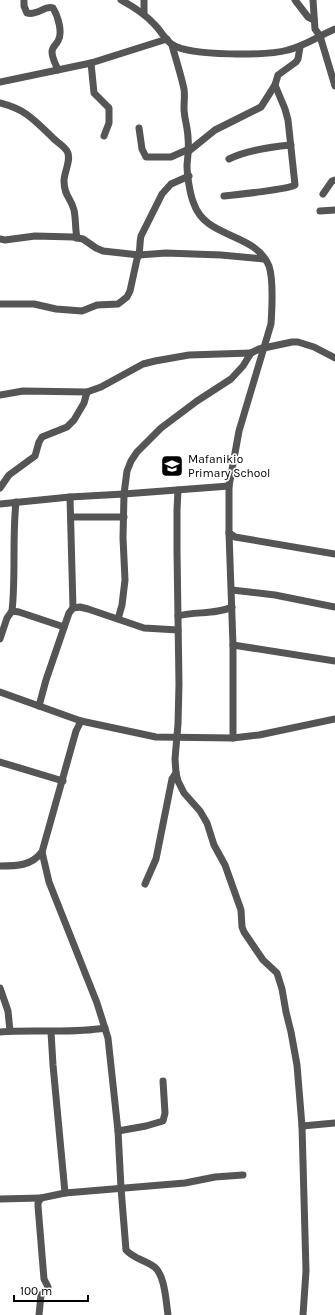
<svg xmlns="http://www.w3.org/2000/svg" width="335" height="1315" font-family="Karla,sans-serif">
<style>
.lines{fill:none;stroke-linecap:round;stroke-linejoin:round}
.minor{stroke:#555;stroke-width:7}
.labels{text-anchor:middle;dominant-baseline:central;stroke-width:3.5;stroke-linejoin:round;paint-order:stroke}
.poi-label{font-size:12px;fill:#000;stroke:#fff;text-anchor:start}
</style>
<rect width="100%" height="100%" fill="#fff"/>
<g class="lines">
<g class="minor">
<path d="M24,0V6L27,13C37,16 45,5 53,8C58,16 63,33 58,41C56,45 52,47 52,52C52,58 56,65 58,70"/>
<path d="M121,0C134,7 145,14 155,25C161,31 166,41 173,45C191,56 267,56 288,50C304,46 319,36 335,29"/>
<path d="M295,0L308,17L314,20"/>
<path d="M313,0L315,29L320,36L335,86"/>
<path d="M144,14V0"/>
<path d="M172,45C176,60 181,75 184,89C185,95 184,102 184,108C184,118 188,128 188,138C189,147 188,156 187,165C187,175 190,195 194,204C206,239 255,232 269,266C274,281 272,308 271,324L239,431L229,486V533L233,645V738"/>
<path d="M91,63L94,93L109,108V123L104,136"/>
<path d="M0,82L91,63L167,39"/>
<path d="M0,103C27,110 34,120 53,138C57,142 64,146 67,151C72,159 64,172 64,181C64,196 71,198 74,210C76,219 75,228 77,238"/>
<path d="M139,128L142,149L146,157H171L189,149"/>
<path d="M189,151L215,130L261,107L275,85L278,75L296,62L298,59L300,47"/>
<path d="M229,159C248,150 269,147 291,145"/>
<path d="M323,194L332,181L335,180"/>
<path d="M224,196C235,195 290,189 295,185L288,120L285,109L275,85"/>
<path d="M320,211L335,210"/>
<path d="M0,239L5,240L35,236L73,237L83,239L96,248L103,251L139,255L166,253L221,255L264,259"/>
<path d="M0,304H34L56,309L82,311L97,305L118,304L127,297L130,291L137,259C141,253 139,244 141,236L162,194L171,184L189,176"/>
<path d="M0,395L23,391L87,392L101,387L143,364L155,361L189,355L251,353"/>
<path d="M0,488L9,475L35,456L39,442L42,437L67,427L74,420L84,403L87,392"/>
<path d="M178,490L177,510V551L179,684L178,724L175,759L176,773L178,781L184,793L200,811L207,823L214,845L225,865L241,910L242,927L244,932L263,960L277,973L282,989L286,1012L291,1032L297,1065L302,1126L306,1271L303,1315"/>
<path d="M70,497L73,608"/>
<path d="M0,504L70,497L124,494L229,486"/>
<path d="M71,517H124"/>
<path d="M229,533L235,537L335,554"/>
<path d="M232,590L275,595L335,607"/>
<path d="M12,611C16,575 12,539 16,502"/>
<path d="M178,616C196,611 215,615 232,607"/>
<path d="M118,619L122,605L125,580L123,538L124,494L127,471L131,461L137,452L161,428L197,401L231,379L243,366L251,353L259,349L292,342H298L314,347L335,358"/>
<path d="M0,639L7,618L12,611L19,612L64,627"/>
<path d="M233,645L335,661"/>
<path d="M0,692L81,721L156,737L233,738L259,735L335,719"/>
<path d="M39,706L46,680L69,613L73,608L80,607L88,609L144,628L178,630"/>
<path d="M0,762L63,781"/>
<path d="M42,852L49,882L97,1003L108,1038L118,1131L121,1188L126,1250C133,1258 144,1260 153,1266C165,1273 166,1302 168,1315"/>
<path d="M0,866C17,866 31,866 42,852L76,731L81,721"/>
<path d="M145,884L156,859L172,779L176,773"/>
<path d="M0,988L8,1011L10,1031"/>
<path d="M0,1032C35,1029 70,1034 105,1028"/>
<path d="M51,1032L53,1065L65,1193"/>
<path d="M302,1126L335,1123"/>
<path d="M118,1131L146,1126L163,1121L165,1113L163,1081"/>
<path d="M0,1199L41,1198"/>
<path d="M39,1315L41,1295L47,1290L48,1287L44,1279L38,1206V1203L41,1198L65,1193L185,1183L215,1177L243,1175"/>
</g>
</g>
<defs>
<g id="school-square" transform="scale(1.15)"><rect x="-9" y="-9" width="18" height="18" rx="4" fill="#000" stroke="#fff"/><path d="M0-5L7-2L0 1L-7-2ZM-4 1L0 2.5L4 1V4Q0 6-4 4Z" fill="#fff"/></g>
</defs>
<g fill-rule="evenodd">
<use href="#school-square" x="172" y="466"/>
</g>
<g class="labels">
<g class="poi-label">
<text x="188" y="459">Mafanikio<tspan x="188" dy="14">Primary School</tspan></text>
</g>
</g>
<path d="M14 1295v6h74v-6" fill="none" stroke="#000000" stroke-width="2"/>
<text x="20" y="1295" font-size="12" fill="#000000" stroke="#ffffff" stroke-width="3" paint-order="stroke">100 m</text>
</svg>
